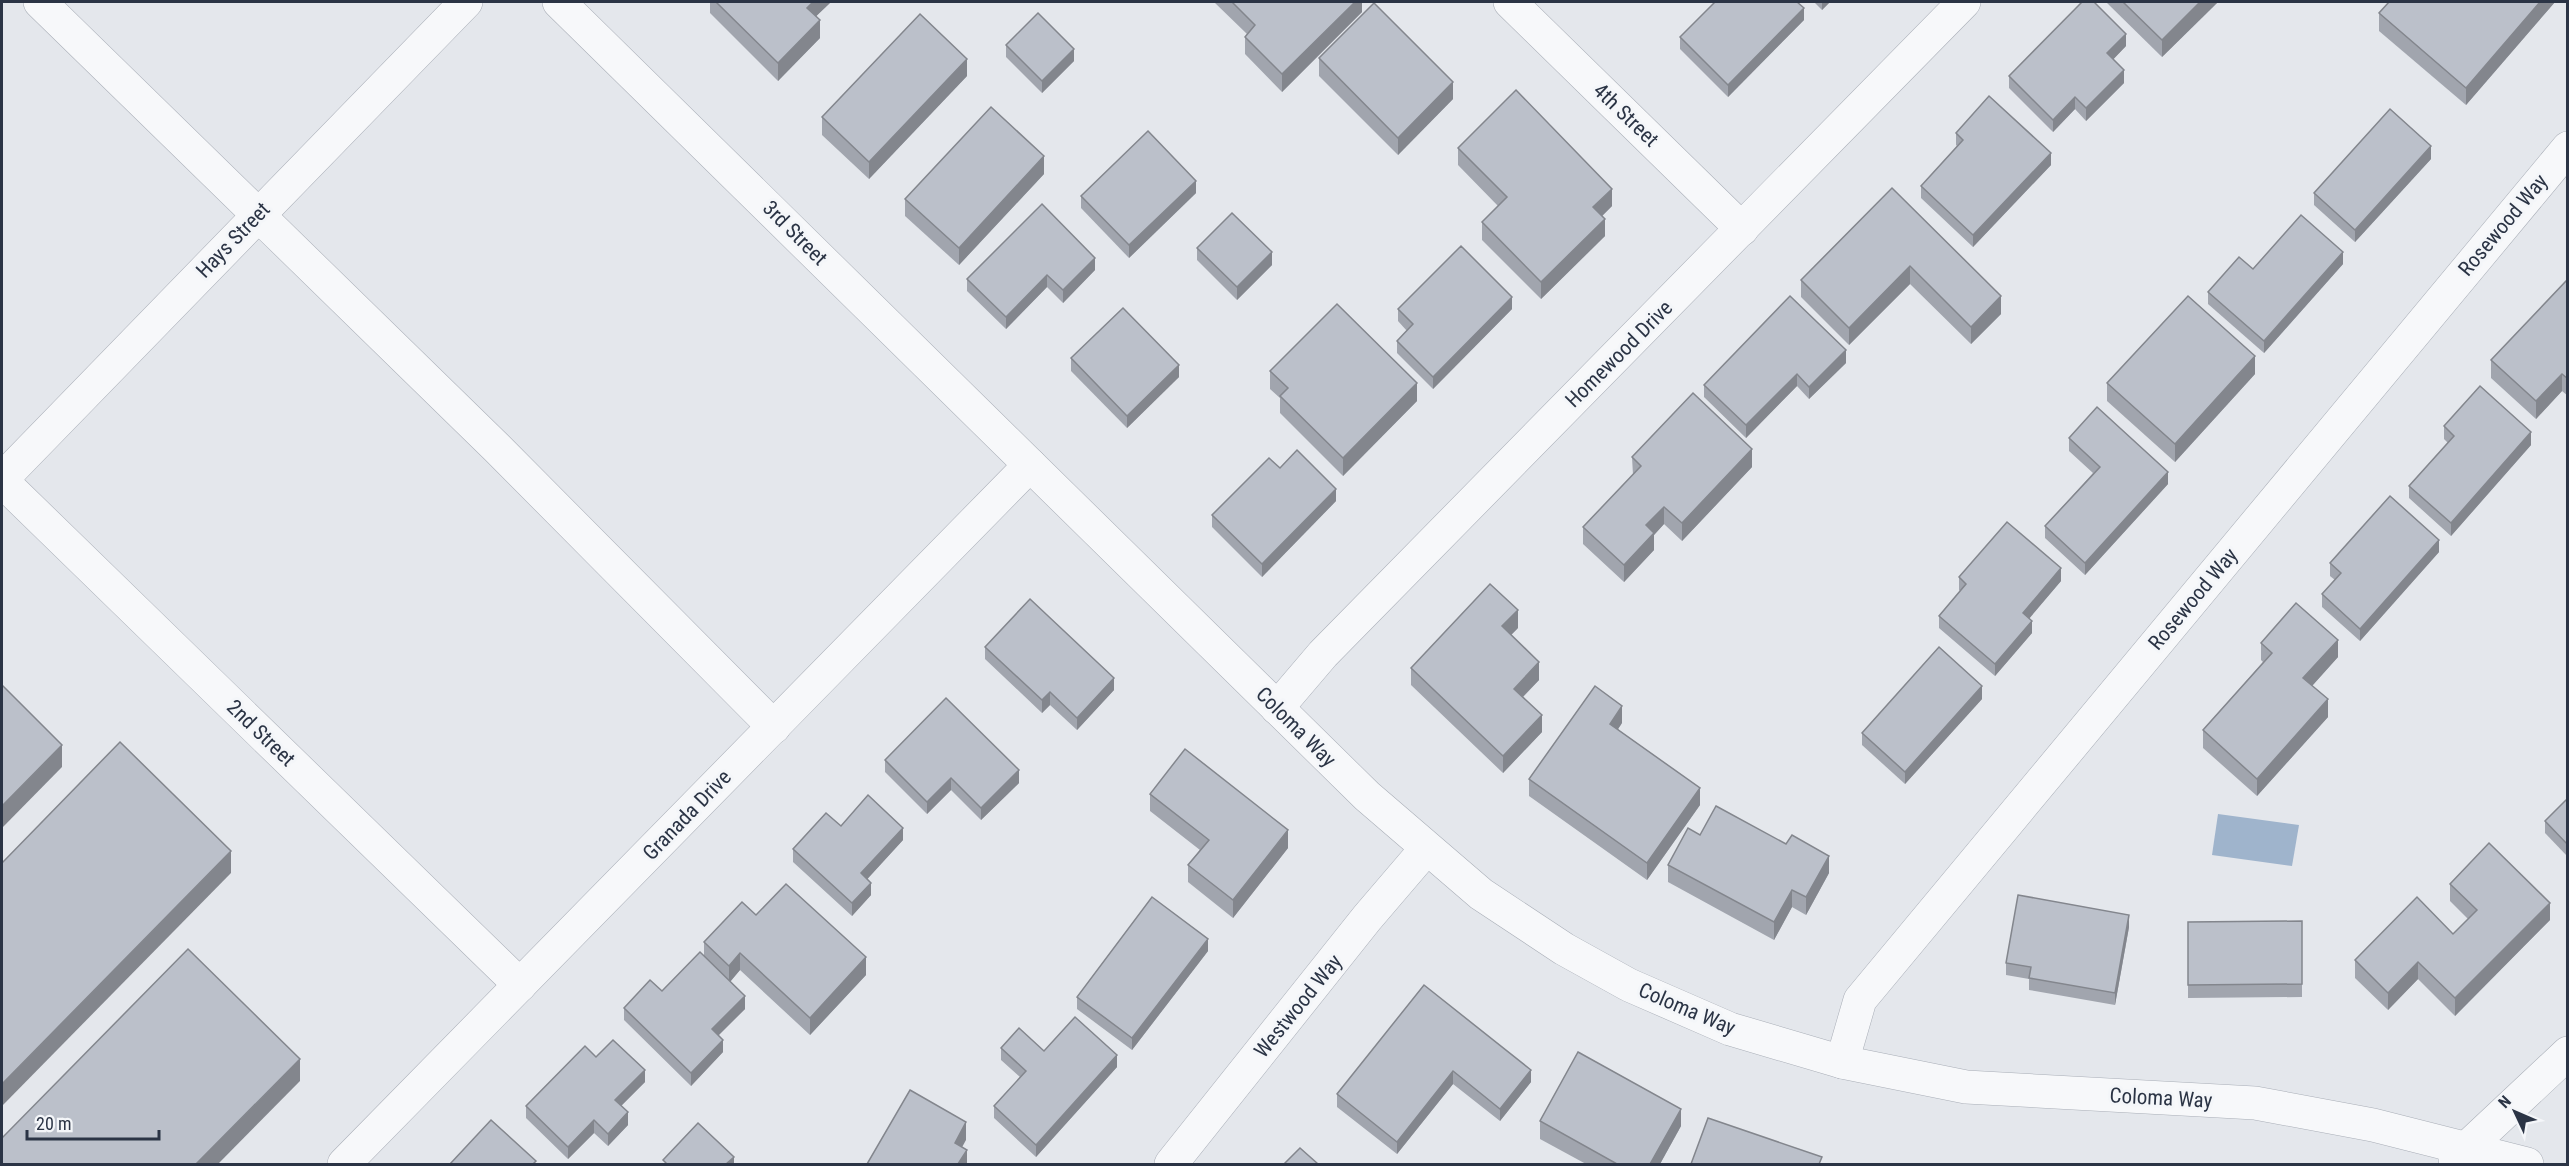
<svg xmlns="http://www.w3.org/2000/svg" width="2569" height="1166" font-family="'Roboto Condensed',sans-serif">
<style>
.water{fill:#9fb4cc}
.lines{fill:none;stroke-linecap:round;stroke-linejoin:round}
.minor-casing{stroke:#a9aeb7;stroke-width:34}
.minor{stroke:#f7f8fa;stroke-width:33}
.wall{fill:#a1a5ae}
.shaded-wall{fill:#83868d}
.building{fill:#bbc0ca;stroke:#83868d;stroke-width:1.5}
.labels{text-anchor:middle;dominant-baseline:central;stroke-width:6;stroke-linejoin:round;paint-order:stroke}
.street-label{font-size:21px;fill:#2b3445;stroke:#f4f6f9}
</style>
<rect width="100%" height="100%" fill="#e4e7ec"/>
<path class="water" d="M2218,814L2299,825L2292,866L2212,855Z"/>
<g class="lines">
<g class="minor-casing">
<g id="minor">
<path d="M40,2L497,448L774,727"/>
<path d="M559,2L1367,796L1481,894L1564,949L1629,985L1730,1029L1842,1062L1966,1087L2255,1103L2373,1125L2527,1164"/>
<path d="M1510,2L1742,229"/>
<path d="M2,479L466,2"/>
<path d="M2,481L520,985"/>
<path d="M1277,708L1323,654L1964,2"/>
<path d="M1842,1062L1860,1000L2568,148"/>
<path d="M2455,1159L2568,1053"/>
<path d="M344,1164L1030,465"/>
<path d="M1171,1164L1367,918L1426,849"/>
</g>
</g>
<use href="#minor" class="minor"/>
</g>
<g class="wall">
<path d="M710,2H831L816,16L820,38L778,81L710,13Z"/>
<path d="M1214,2H1362V12L1282,92L1245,54V37L1247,34Z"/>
<path d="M1814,2H1830L1822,10Z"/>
<path d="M2106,2H2218L2162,57Z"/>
<path d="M2555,2L2466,105L2379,31V13Z"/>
<path d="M1804,20L1728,97L1680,49V37Z"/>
<path d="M1006,45L1074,61L1042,93L1006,57Z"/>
<path d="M2126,46L2113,59L2124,83L2086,121L2075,109L2053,132L2009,88V76Z"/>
<path d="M1319,58L1453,99L1398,155L1319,76Z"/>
<path d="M967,76L869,179L822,135V117Z"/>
<path d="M1956,133L2051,165L1973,247L1921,198V186L1957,146L1956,145Z"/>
<path d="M1458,148L1612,206L1602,216L1605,236L1541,299L1482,240V222L1498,206L1458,165Z"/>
<path d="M2431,159L2355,242L2314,205V193Z"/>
<path d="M1044,174L959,265L905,216V199Z"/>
<path d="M1892,188L2001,314L1971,344L1910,284L1849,345L1801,297V280Z"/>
<path d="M1196,193L1129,258L1081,208V196Z"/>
<path d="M1197,248L1272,265L1237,300L1197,260Z"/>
<path d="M2343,264L2264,353L2208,304V292L2253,269Z"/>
<path d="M1095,270L1063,303L1047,287L1006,329L967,291V279Z"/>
<path d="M2568,279V396L2562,391L2536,419L2491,378V360Z"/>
<path d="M1398,309H1512L1433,389L1397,353V341L1407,331L1398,321Z"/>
<path d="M1071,358L1179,377L1127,428L1071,371Z"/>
<path d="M1846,363L1809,399L1797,386L1746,438L1704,397V385Z"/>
<path d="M1270,371L1417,401L1343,476L1280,413V398L1270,389Z"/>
<path d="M2255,374L2175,462L2107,401V383Z"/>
<path d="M2444,426L2531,445L2451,536L2409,498V486L2448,443L2444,439Z"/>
<path d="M2069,438L2168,484L2085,575L2045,538V526L2093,473L2069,451Z"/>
<path d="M1632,457L1752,467L1682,541L1664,524L1654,535V550L1624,582L1583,544V527L1633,475Z"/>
<path d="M1280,468L1336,501L1262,577L1212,527V515Z"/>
<path d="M2439,552L2360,641L2322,607V594L2335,580L2330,576V563Z"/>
<path d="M1959,577L2061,581L2029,618L2032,633L1995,676L1939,628V616L1960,591L1959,590Z"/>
<path d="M1518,628L1511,635L1539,680L1523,697L1542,732L1503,773L1411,685V668Z"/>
<path d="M2261,643L2338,657L2312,686L2328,717L2257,796L2203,748V730L2263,662L2261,660Z"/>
<path d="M985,647L1114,690L1077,730L1050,705L1042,713L985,659Z"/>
<path d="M1982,699L1905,784L1862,745V733Z"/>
<path d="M1622,723L1618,729L1700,805L1647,880L1529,796V779Z"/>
<path d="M885,760L1019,783L981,820L951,790L927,814L885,772Z"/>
<path d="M1150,794L1288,848L1233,918L1188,882V865L1200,850L1150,811Z"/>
<path d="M2568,798V857L2545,833V821Z"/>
<path d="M841,826L903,840L867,879L871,895L852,916L793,862V849Z"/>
<path d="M1668,865L1829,873L1806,915L1792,907L1774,940L1668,882Z"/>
<path d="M2450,884L2550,920L2455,1016L2418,979L2388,1010L2355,978V960L2453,934L2468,919L2450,901Z"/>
<path d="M756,915L866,975L810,1035L740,970L730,982L745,1009L718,1035L723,1052L691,1086L624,1020V1008L662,991L704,956V942Z"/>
<path d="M2302,921V997L2188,998V922Z"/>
<path d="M2129,927L2115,1005L2029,990V979L2006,975V963Z"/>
<path d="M1208,951L1132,1050L1077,1009V997Z"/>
<path d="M1424,985L1531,1082L1500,1121L1453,1084L1397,1154L1337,1107V1094Z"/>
<path d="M1001,1048L1044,1051L1117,1067L1036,1157L994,1118V1106L1020,1077L1001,1060Z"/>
<path d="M596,1057L645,1082L621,1106L628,1125L608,1146L594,1133L568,1159L526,1118V1106Z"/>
<path d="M1540,1121L1681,1126L1660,1164H1586L1540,1139Z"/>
</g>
<g class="shaded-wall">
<path d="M813,2H831L807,25V8Z"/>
<path d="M1355,2H1362V12L1282,92V74Z"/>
<path d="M1822,2H1830L1822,10Z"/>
<path d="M2200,2H2218L2162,57V40Z"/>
<path d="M2540,2H2555L2466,105V88Z"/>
<path d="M1804,8V20L1728,97V85Z"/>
<path d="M820,20V38L778,81V63Z"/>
<path d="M2126,34V46L2107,66V53Z"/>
<path d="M1074,49V61L1042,93V81Z"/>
<path d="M967,59V76L869,179V162Z"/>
<path d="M2124,70V83L2086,121V108Z"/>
<path d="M1453,82V99L1398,155V138Z"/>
<path d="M2075,97V109L2053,132V120Z"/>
<path d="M2431,146V159L2355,242V230Z"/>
<path d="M2051,153V165L1973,247V235Z"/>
<path d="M1044,156V174L959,265V248Z"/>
<path d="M1196,181V193L1129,258V245Z"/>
<path d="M1612,189V206L1593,225V207Z"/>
<path d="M1605,219V236L1541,299V282Z"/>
<path d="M1272,252V265L1237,300V287Z"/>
<path d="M2343,252V264L2264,353V341Z"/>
<path d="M1095,258V270L1063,303V290Z"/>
<path d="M1910,266V284L1849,345V328Z"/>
<path d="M1047,275V287L1006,329V317Z"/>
<path d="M2001,296V314L1971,344V327Z"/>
<path d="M1512,297V309L1433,389V377Z"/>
<path d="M1846,350V363L1809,399V387Z"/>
<path d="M2255,356V374L2175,462V444Z"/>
<path d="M1179,365V377L1127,428V416Z"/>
<path d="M1797,374V386L1746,438V425Z"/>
<path d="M2562,374V391L2536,419V401Z"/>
<path d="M1417,383V401L1343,476V458Z"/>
<path d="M2531,432V445L2451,536V523Z"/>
<path d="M1752,449V467L1682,541V523Z"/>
<path d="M2168,472V484L2085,575V563Z"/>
<path d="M1336,489V501L1262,577V564Z"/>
<path d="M1664,507V524L1654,535V550L1624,582V565L1646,525Z"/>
<path d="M2439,540V552L2360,641V629Z"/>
<path d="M2061,568V581L2023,626V613Z"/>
<path d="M1518,610V628L1502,644V626Z"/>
<path d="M2032,621V633L1995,676V664Z"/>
<path d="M2338,640V657L2303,696V678Z"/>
<path d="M1539,662V680L1514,706V689Z"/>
<path d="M1114,678V690L1077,730V718Z"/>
<path d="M1982,686V699L1905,784V772Z"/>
<path d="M1050,692V705L1042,713V700Z"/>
<path d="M2328,699V717L2257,796V779Z"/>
<path d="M1622,706V723L1610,741V724Z"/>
<path d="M1542,715V732L1503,773V756Z"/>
<path d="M62,745V767L2,828V806Z"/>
<path d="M1019,770V783L981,820V808Z"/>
<path d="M951,778V790L927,814V802Z"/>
<path d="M1700,788V805L1647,880V863Z"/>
<path d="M903,828V840L861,886V873Z"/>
<path d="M1288,830V848L1233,918V900Z"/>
<path d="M231,851V873L2,1106V1084Z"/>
<path d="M1829,856V873L1806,915V897Z"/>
<path d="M871,883V895L852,916V903Z"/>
<path d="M1792,890V907L1774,940V922Z"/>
<path d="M2550,903V920L2455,1016V998Z"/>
<path d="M2129,915V927L2115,1005V993Z"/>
<path d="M1208,939V951L1132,1050V1038Z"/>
<path d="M740,953V970L729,983V966Z"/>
<path d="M866,957V975L810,1035V1018Z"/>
<path d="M2418,962V979L2388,1010V993Z"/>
<path d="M745,996V1009L712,1042V1029Z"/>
<path d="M723,1040V1052L691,1086V1073Z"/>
<path d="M1117,1055V1067L1036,1157V1145Z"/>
<path d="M300,1059V1081L218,1164H196Z"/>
<path d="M645,1070V1082L615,1112V1100Z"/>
<path d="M1531,1070V1082L1500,1121V1109Z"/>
<path d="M1453,1071V1084L1397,1154V1142Z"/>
<path d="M1681,1109V1126L1660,1164H1650Z"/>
<path d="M628,1112V1125L608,1146V1134Z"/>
<path d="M594,1120V1133L568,1159V1147Z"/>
<path d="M966,1122V1140L955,1160V1143Z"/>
<path d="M967,1150V1164H958Z"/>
<path d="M734,1157V1164H726Z"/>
</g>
<g class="building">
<path d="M716,2H813L807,8L820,20L778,63Z"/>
<path d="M1232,2H1355L1282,74L1245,37L1255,25Z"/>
<path d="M1715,2H1797L1804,8L1728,85L1680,37Z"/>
<path d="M2082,2H2094L2126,34L2107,53L2124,70L2086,108L2075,97L2053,120L2009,76Z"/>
<path d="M2123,2H2200L2162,40Z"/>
<path d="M2389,2H2540L2466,88L2379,13Z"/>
<path d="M1374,3L1453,82L1398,138L1319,58Z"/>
<path d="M1038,13L1074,49L1042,81L1006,45Z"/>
<path d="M920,14L967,59L869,162L822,117Z"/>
<path d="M1516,90L1612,189L1593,207L1605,219L1541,282L1482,222L1507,197L1458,148Z"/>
<path d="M1989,96L2051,153L1973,235L1921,186L1963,140L1956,133Z"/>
<path d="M991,107L1044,156L959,248L905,199Z"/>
<path d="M2390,109L2431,146L2355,230L2314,193Z"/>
<path d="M1148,131L1196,181L1129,245L1081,196Z"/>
<path d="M1892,188L2001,296L1971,327L1910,266L1849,328L1801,280Z"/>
<path d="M1042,204L1095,258L1063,290L1047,275L1006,317L967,279Z"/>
<path d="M1232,213L1272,252L1237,287L1197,248Z"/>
<path d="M2301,215L2343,252L2264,341L2208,292L2239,257L2253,269Z"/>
<path d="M1461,246L1512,297L1433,377L1397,341L1413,324L1398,309Z"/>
<path d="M2568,279V379L2562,374L2536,401L2491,360Z"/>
<path d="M1790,296L1846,350L1809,387L1797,374L1746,425L1704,385Z"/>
<path d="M2188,296L2255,356L2175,444L2107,383Z"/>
<path d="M1337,304L1417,383L1343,458L1280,396L1288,388L1270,371Z"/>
<path d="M1123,308L1179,365L1127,416L1071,358Z"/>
<path d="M2480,386L2531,432L2451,523L2409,486L2454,436L2444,426Z"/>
<path d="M1693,393L1752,449L1682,523L1664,507L1646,525L1654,533L1624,565L1583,527L1641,466L1632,457Z"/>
<path d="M2097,407L2168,472L2085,563L2045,526L2100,467L2069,438Z"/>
<path d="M1297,450L1336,489L1262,564L1212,515L1269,458L1280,468Z"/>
<path d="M2390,496L2439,540L2360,629L2322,594L2341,573L2330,563Z"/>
<path d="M2007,522L2061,568L2023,613L2032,621L1995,664L1939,616L1966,584L1959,577Z"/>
<path d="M1490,584L1518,610L1502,626L1539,662L1514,689L1542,715L1503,756L1411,668Z"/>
<path d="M1030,599L1114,678L1077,718L1050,692L1042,700L985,647Z"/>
<path d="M2296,603L2338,640L2303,678L2328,699L2257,779L2203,730L2272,653L2261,643Z"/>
<path d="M1939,647L1982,686L1905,772L1862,733Z"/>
<path d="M2,685L62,745L2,806Z"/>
<path d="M1595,686L1622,706L1610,724L1700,788L1647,863L1529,779Z"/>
<path d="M946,698L1019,770L981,808L951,778L927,802L885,760Z"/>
<path d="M120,742L231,851L2,1084V863Z"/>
<path d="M1185,749L1288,830L1233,900L1188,865L1209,840L1150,794Z"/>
<path d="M868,795L903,828L861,873L871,883L852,903L793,849L826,813L841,826Z"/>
<path d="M2568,798V845L2545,821Z"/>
<path d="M1716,806L1786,844L1792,835L1829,856L1806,897L1792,890L1774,922L1668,865L1688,828L1700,835Z"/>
<path d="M2489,843L2550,903L2455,998L2418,962L2388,993L2355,960L2417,897L2453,934L2477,910L2450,884Z"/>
<path d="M786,884L866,957L810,1018L740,953L729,966L704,942L742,902L756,915Z"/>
<path d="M2018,895L2129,915L2115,993L2029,978L2031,967L2006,963Z"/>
<path d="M1152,897L1208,939L1132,1038L1077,997Z"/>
<path d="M2302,921V984L2188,985V922Z"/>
<path d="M188,949L300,1059L196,1164H2V1138Z"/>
<path d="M700,952L745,996L712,1029L723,1040L691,1073L624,1008L650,980L662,991Z"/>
<path d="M1424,985L1531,1070L1500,1109L1453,1071L1397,1142L1337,1094Z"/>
<path d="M1075,1017L1117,1055L1036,1145L994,1106L1026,1071L1001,1048L1019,1028L1044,1051Z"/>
<path d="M613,1040L645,1070L615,1100L628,1112L608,1134L594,1120L568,1147L526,1106L585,1046L596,1057Z"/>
<path d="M1578,1052L1681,1109L1650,1164H1617L1540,1121Z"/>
<path d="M910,1090L966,1122L955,1143L967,1150L958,1164H867Z"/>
<path d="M1708,1118L1822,1157L1819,1164H1691Z"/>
<path d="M491,1120L536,1161L533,1164H450Z"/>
<path d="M698,1123L734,1157L726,1164H667L663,1160Z"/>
<path d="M1300,1148L1318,1164H1284Z"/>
</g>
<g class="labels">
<g class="street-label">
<text transform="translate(1626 115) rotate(44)">4th Street</text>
<text transform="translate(2503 225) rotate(-50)">Rosewood Way</text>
<text transform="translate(795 233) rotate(45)">3rd Street</text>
<text transform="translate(233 240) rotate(-46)">Hays Street</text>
<text transform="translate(1619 354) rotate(-45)">Homewood Drive</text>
<text transform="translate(2193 599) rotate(-50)">Rosewood Way</text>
<text transform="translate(1296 727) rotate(45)">Coloma Way</text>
<text transform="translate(261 733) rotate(44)">2nd Street</text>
<text transform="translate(687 815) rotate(-46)">Granada Drive</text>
<text transform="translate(1298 1006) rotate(-51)">Westwood Way</text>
<text transform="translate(1687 1009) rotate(23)">Coloma Way</text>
<text transform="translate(2161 1098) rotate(3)">Coloma Way</text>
</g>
</g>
<rect width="2569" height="1166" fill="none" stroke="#2b3445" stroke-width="6"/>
<g transform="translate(2515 1112) rotate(314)" stroke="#f4f6f9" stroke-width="4.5" paint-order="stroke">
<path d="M0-4.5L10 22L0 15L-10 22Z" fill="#2b3445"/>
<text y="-9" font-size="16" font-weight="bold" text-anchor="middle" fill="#2b3445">N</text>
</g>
<path d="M27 1130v9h132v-9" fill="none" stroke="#2b3445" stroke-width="3"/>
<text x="36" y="1130" font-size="18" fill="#2b3445" stroke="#f4f6f9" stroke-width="4.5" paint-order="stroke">20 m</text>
</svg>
